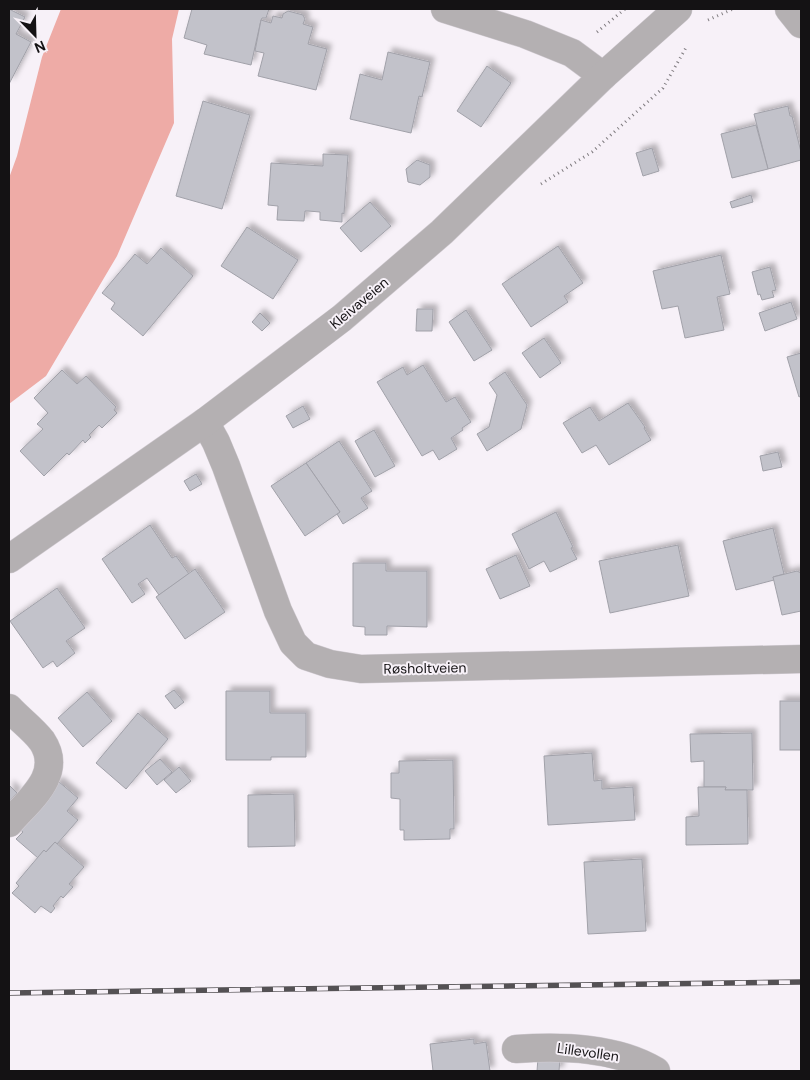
<svg xmlns="http://www.w3.org/2000/svg" width="810" height="1080" font-family="'DM Sans',sans-serif">
<style>
.forest{fill:#eeaba6}
.building{fill:#c2c2ca;stroke:#a1a1a9;filter:url(#shadow)}
.lines{fill:none;stroke-linecap:round;stroke-linejoin:round}
.street-casing{stroke:#d3cdd4;stroke-width:29}
.path{stroke:#7f7b7f;stroke-width:3;stroke-dasharray:1 4;stroke-linecap:butt}
.street{stroke:#b4b0b2;stroke-width:28}
.rail-casing{stroke:#545154;stroke-width:5.5}
.rail{stroke:#f7f1f8;stroke-width:4;stroke-dasharray:11;stroke-linecap:butt}
.labels{text-anchor:middle;dominant-baseline:central;stroke-width:4;stroke-linejoin:round;paint-order:stroke}
.street-label{font-size:14px;fill:#141214;stroke:#f7f1f8}
</style>
<defs>
<filter id="shadow"><feDropShadow dx="4.5" dy="-4.5" stdDeviation="2.5" flood-color="#0004"/></filter>
</defs>
<rect width="100%" height="100%" fill="#f7f1f8"/>
<path class="forest" d="M61,9H179L172,39L174,123L117,256L46,376L9,404V178L17,156L42,57Z"/>
<g class="building">
<path d="M9,9L25,17L16,34L31,42L9,84Z"/>
<path d="M192,9H269L266,18H262L261,20L251,65L204,54L207,45L184,38Z"/>
<path d="M288,11L303,15L305,19L303,24L313,27L308,44L327,49L316,90L258,76L264,53L255,51L261,20L271,23L273,16L282,18L283,14Z"/>
<path d="M388,52L430,62L422,97L419,96L411,133L350,119L360,74L382,80Z"/>
<path d="M487,66L511,83L481,127L457,111Z"/>
<path d="M203,101L250,115L222,209L176,196Z"/>
<path d="M788,106L790,116H792L801,152V160L768,169L754,114Z"/>
<path d="M756,125L768,169L732,178L721,134Z"/>
<path d="M652,148L659,171L643,176L636,153Z"/>
<path d="M323,154L348,155L344,214L342,213V222L320,220V212L308,211H305L304,221L277,220L278,206L268,205L271,163L323,166Z"/>
<path d="M417,160L430,165V177L420,185L408,182L406,169Z"/>
<path d="M751,195L753,202L732,208L730,202Z"/>
<path d="M370,202L391,226L361,252L340,228Z"/>
<path d="M247,227L298,260L273,299L221,266Z"/>
<path d="M558,246L583,283L564,296L568,302L531,327L502,284Z"/>
<path d="M161,248L193,276L143,336L111,309L115,303L102,293L135,254L147,264Z"/>
<path d="M721,255L730,294L717,297L724,330L685,338L678,306L662,309L653,271Z"/>
<path d="M770,267L776,290L772,291L774,297L762,300L760,294L758,295L752,272Z"/>
<path d="M791,302L797,319L765,331L759,313Z"/>
<path d="M417,309H433L432,331H416Z"/>
<path d="M466,310L492,350L474,361L449,322Z"/>
<path d="M260,313L270,323L262,331L252,322Z"/>
<path d="M544,338L561,363L540,378L522,353Z"/>
<path d="M801,353V396L799,397L787,357Z"/>
<path d="M423,365L446,402L455,397L471,422L462,428L463,430L451,438L457,449L439,460L433,450L422,456L377,382L403,367L407,375Z"/>
<path d="M62,370L77,384L86,376L116,407L114,410L117,413L102,428L99,425L89,435L91,437L85,443L83,440L69,455L67,453L44,476L20,451L43,429L37,424L48,413L34,398Z"/>
<path d="M505,372L527,405L521,429L487,451L477,434L489,427L497,395L489,383Z"/>
<path d="M628,403L645,427L644,428L651,440L609,465L596,445L582,453L563,423L590,407L599,421Z"/>
<path d="M303,406L310,419L293,428L286,416Z"/>
<path d="M374,430L395,466L375,477L355,441Z"/>
<path d="M339,441L372,491L361,498L368,508L343,524L337,514L340,512L306,463Z"/>
<path d="M778,452L782,467L763,471L760,456Z"/>
<path d="M306,463L340,512L305,536L271,486Z"/>
<path d="M196,474L202,484L190,491L184,481Z"/>
<path d="M556,512L573,547L571,548L577,559L550,572L544,561L529,569L512,534Z"/>
<path d="M150,525L172,558L176,556L189,574L159,595L147,578L138,584L145,594L132,603L102,559Z"/>
<path d="M773,528L784,574L773,577L774,580L736,590L723,541Z"/>
<path d="M678,545L689,596L610,613L599,561Z"/>
<path d="M516,555L530,586L500,599L486,569Z"/>
<path d="M353,563H386V571H427V627L387,626V635H365V627L353,626Z"/>
<path d="M195,569L225,612L185,639L156,597Z"/>
<path d="M797,571L801,573V611L782,615L773,577Z"/>
<path d="M57,588L85,628L66,641L75,653L57,667L53,661L43,668L10,621Z"/>
<path d="M174,690L184,702L175,709L165,696Z"/>
<path d="M226,691H270V713H306V757H271V760H226Z"/>
<path d="M87,692L112,721L83,747L58,718Z"/>
<rect x="780" y="701" width="21" height="49"/>
<path d="M138,713L168,739L126,789L96,763Z"/>
<path d="M752,733L753,790H725L726,787H704V761L691,762L690,734Z"/>
<path d="M592,753L594,781L602,780V789L633,787L635,820L548,825L544,756Z"/>
<path d="M160,759L172,772L157,785L145,771Z"/>
<path d="M453,760L454,829H450V839L404,840V830H400V799L391,798V773H399V761Z"/>
<path d="M179,767L191,781L176,793L164,780Z"/>
<path d="M58,781L78,798L67,811L78,820L57,844L55,842L46,852L44,850L38,858L16,839L23,832L17,827Z"/>
<path d="M9,785L17,793L9,802Z"/>
<path d="M698,787H726L725,790H747L748,844L686,845V817L699,816Z"/>
<path d="M294,794L295,846L248,847V795Z"/>
<path d="M55,842L84,867L69,884L73,887L63,898L61,896L53,906L55,908L51,913L41,906L35,913L12,893L19,886L16,883L44,850L46,852Z"/>
<path d="M642,859L646,931L588,934L584,862Z"/>
<path d="M474,1039V1044L486,1042L490,1071H433L430,1044Z"/>
<path d="M538,1058L560,1059L559,1071H537Z"/>
</g>
<g class="lines">
<g class="street-casing">
<g id="street">
<path d="M445,9L525,34L572,53L603,76"/>
<path d="M789,9L801,24"/>
<path d="M205,422L216,442L226,466L278,611L293,643L306,656L330,664L361,669L801,659"/>
<path d="M9,559L205,422L342,318L442,232L603,76L678,9"/>
<path d="M9,708C19,719 33,729 42,741C64,774 29,800 9,823"/>
<path d="M516,1049C562,1046 616,1047 656,1071"/>
</g>
</g>
<g class="path">
<path d="M708,20L733,9"/>
<path d="M597,32L625,9"/>
<path d="M541,184L592,152L663,88L687,46"/>
</g>
<use href="#street" class="street"/>
<g class="rail-casing">
<path id="rail" d="M9,993L801,982"/>
</g>
<use href="#rail" class="rail"/>
</g>
<g class="labels">
<g class="street-label">
<text transform="translate(359 303) rotate(-40)">Kleivaveien</text>
<text transform="translate(425 668) rotate(-1)">Røsholtveien</text>
<text transform="translate(588 1052) rotate(8)">Lillevollen</text>
</g>
</g>
<rect width="810" height="1080" fill="none" stroke="#141214" stroke-width="20"/>
<g transform="translate(35 35) rotate(157)" stroke="#f7f1f8" stroke-width="4" paint-order="stroke">
<path d="M0-4L9 19L0 12L-9 19Z" fill="#141214"/>
<text y="-8" font-size="14" font-weight="bold" text-anchor="middle" fill="#141214">N</text>
</g>
</svg>
